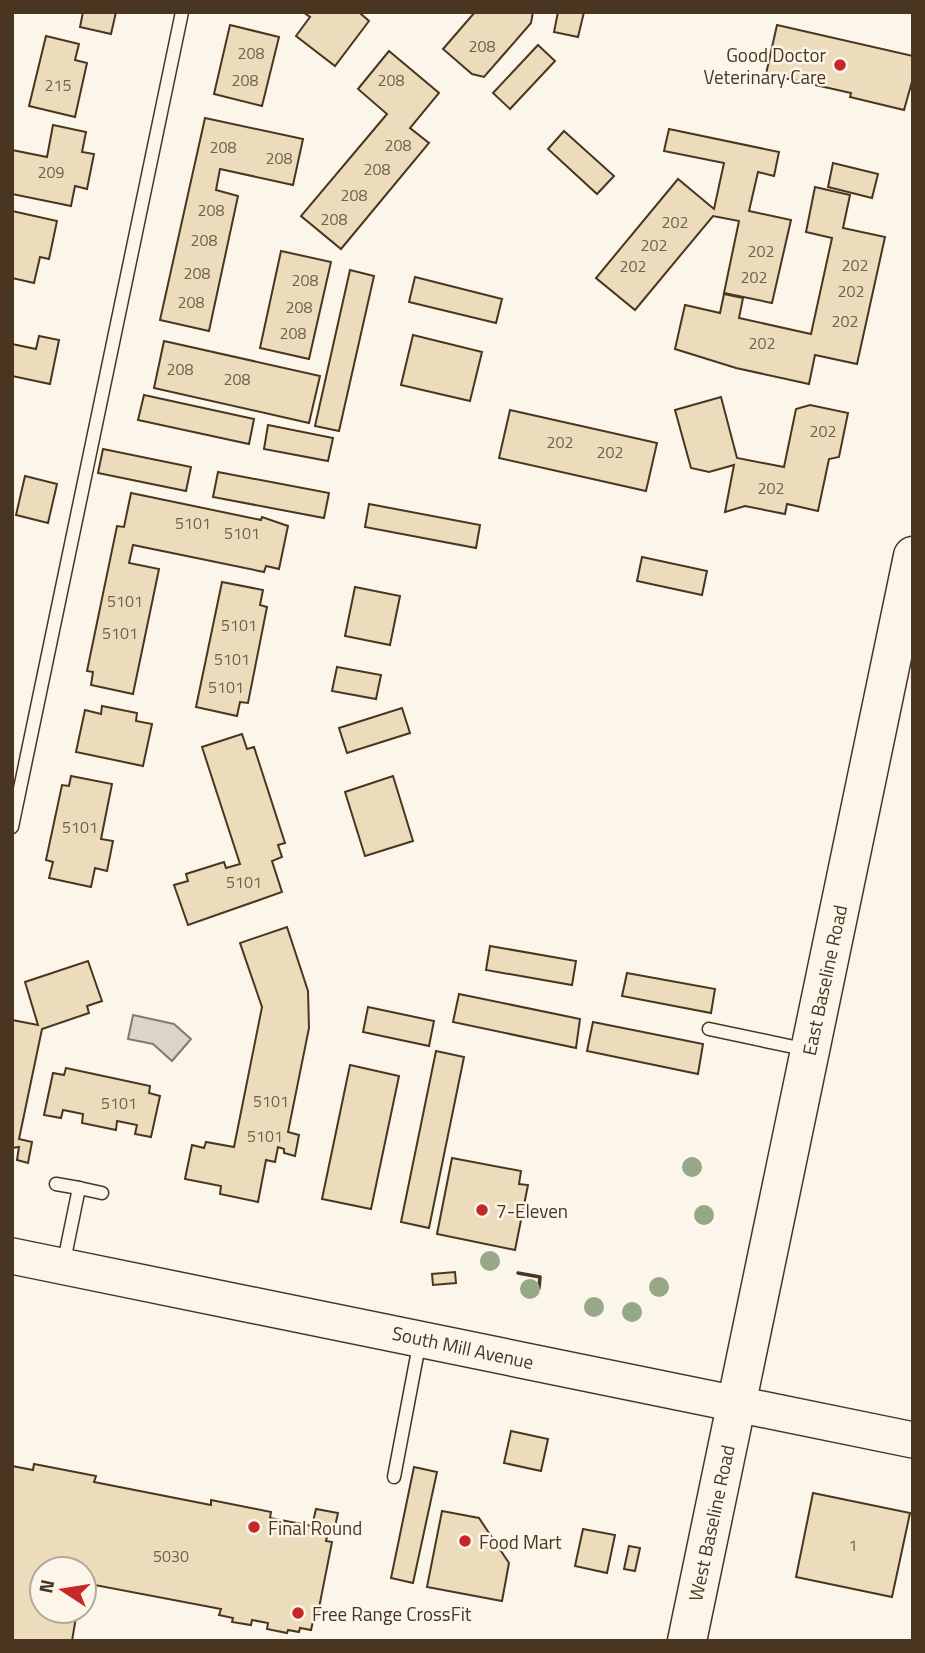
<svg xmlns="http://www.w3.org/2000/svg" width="925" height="1653" font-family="'Titillium Web',sans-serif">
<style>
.water{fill:#dcd4c6;stroke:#887966;stroke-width:2}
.building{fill:#ecdcbc;stroke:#4a3520;stroke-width:2}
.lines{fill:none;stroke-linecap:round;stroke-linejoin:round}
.lane-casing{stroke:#4a3520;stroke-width:15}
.secondary-casing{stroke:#4a3520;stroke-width:38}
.primary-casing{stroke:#4a3520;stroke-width:41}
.lane{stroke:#fbf6e9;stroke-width:12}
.secondary{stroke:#fbf6e9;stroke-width:35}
.primary{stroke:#fbf6e9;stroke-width:38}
.wall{stroke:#4a3520;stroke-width:3.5}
.tree{fill:#96a887}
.poi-dot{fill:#c62828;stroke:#fbf6e9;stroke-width:2.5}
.labels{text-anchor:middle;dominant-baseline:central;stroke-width:5;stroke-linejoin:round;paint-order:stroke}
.number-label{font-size:16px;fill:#725f47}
.poi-label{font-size:19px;fill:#4a3520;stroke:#fbf6e9;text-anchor:start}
.street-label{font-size:19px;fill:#4a3520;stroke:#fbf6e9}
</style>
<rect width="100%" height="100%" fill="#fbf6e9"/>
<path class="water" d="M133,1015L174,1024L191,1039L172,1061L153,1044L128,1039Z"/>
<g class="building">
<path d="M83,12H116L111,34L80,27Z"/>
<path d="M303,12H362L361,14L369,21L335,66L296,36L310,17Z"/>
<path d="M475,12H533L531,23L484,77L472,74L443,49Z"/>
<path d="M558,12H584L578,37L554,32Z"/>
<path d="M230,25L279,37L262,106L214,94Z"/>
<path d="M777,25L913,56V78L904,110L850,97L851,93L766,74Z"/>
<path d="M46,36L79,44L75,60L87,63L75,117L29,106Z"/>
<path d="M538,45L555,61L510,109L493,93Z"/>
<path d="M389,51L439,93L410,128L429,143L341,249L301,216L387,114L358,89Z"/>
<path d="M205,118L303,139L293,185L220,169L216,190L238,196L209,331L160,320Z"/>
<path d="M53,125L86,132L82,152L94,154L87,189L75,186L71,206L12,194V150L47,157Z"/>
<path d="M669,129L779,152L774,176L758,172L749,211L791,220L772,303L724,293L739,221L713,216L635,310L596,278L678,179L714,209L724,163L664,151Z"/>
<path d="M564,131L614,176L597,194L548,149Z"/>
<path d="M833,163L878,174L872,198L828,187Z"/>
<path d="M815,187L850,195L843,228L885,237L857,364L815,355L809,384L736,368L675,349L685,305L720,313L724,294L743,298L739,318L811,334L832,238L806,232Z"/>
<path d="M12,211L57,221L49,259L40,257L34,283L12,278Z"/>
<path d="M281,251L331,262L309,359L260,348Z"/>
<path d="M350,270L374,276L339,431L315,426Z"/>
<path d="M415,277L502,299L496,323L409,302Z"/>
<path d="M413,335L482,352L470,401L401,385Z"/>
<path d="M39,336L59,340L50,384L12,376V344L36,349Z"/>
<path d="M164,341L320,376L309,423L154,388Z"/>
<path d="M144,395L254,419L249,444L138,420Z"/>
<path d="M721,397L737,458L784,467L796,409L810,405L848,413L839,457L829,459L818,511L787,504L785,514L745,506L725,512L734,465L709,472L691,468L675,410Z"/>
<path d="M510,410L657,443L646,491L499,458Z"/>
<path d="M268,425L333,438L328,461L264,449Z"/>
<path d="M103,449L191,467L186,491L98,473Z"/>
<path d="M218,472L329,493L324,518L213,497Z"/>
<path d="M25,476L57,484L48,523L16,515Z"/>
<path d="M131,493L261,520L262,517L288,526L279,569L266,566L264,572L133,545L129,563L159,569L133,694L91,685L93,672L87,671L117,526L124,527Z"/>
<path d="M369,504L480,525L476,548L365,527Z"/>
<path d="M642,557L707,571L702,595L637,581Z"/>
<path d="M222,582L263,590L260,605L267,607L248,703L240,702L237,716L196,707Z"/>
<path d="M355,587L400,596L390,645L345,636Z"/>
<path d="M337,667L381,675L376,699L332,691Z"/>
<path d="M102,706L137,713L136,721L152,724L143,766L76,752L85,710L101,714Z"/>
<path d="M402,708L410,733L347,753L339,728Z"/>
<path d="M242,734L247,749L254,747L285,843L278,845L282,857L272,861L282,892L188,925L174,885L188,881L186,874L224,862L226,868L240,864L202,747Z"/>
<path d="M71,776L112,784L101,839L113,841L107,871L95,868L91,887L49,878L53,862L46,860L62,785L69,786Z"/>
<path d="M393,776L413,841L365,856L345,792Z"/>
<path d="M287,927L308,991L309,1028L288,1132L299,1135L295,1156L284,1153V1149L278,1147L275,1162L266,1160L258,1202L220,1194L221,1186L185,1179L192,1145L204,1148L206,1142L234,1147L262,1007L240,943Z"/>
<path d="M490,946L576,961L572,985L486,970Z"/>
<path d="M88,961L102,1001L87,1006L89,1013L42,1029L19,1139L32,1142L28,1163L17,1160L19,1147L12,1148V1020L38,1025L25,982Z"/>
<path d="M627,973L715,989L711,1013L622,996Z"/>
<path d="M459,994L580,1019L576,1048L453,1022Z"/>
<path d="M368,1007L434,1021L429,1046L363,1032Z"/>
<path d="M593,1022L703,1044L698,1074L587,1051Z"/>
<path d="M436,1051L464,1057L429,1228L401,1222Z"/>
<path d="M350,1065L399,1076L371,1209L322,1199Z"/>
<path d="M66,1068L150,1086L149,1093L160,1096L151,1137L135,1134L137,1125L117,1121L116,1130L82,1123L83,1114L63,1110L61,1118L44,1115L53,1073L64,1075Z"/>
<path d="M452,1158L521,1171L519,1184L528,1185L515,1250L437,1234Z"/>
<path d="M455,1272L456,1283L433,1285L432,1274Z"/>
<path d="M511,1431L548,1439L541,1471L504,1463Z"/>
<path d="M34,1464L96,1476L94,1482L211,1505V1500L271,1512L270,1518L312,1526L316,1509L338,1513L334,1531L329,1529L326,1541L332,1542L317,1618L314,1617L311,1630L300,1628L299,1632L288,1630L287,1633L267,1629L268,1623L252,1620L251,1625L232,1622L233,1618L219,1615L221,1609L84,1583V1569H42V1611H77L72,1641H12V1466L33,1470Z"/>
<path d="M414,1467L437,1472L413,1583L391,1578Z"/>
<path d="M813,1493L910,1513L892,1597L796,1577Z"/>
<path d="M442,1511L479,1518L509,1563L502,1601L427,1587Z"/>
<path d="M583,1529L615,1535L607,1573L575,1566Z"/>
<path d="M629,1546L640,1548L635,1571L624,1569Z"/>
</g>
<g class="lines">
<g class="lane-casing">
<g id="lane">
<path d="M12,827L182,12"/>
<path d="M709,1029L808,1050"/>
<path d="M56,1184L79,1188L63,1266"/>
<path d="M79,1188L102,1193"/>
<path d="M394,1477L420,1340"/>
</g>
</g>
<g class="secondary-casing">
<path id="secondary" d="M12,1256L913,1440"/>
</g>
<g class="primary-casing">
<path id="primary" d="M687,1641L913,556"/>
</g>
<use href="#lane" class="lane"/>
<use href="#secondary" class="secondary"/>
<use href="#primary" class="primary"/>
<path class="wall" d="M518,1273L540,1277L539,1288"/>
</g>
<g class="tree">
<circle cx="692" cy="1167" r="10"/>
<circle cx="704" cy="1215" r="10"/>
<circle cx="490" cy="1261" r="10"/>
<circle cx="659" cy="1287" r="10"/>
<circle cx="530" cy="1289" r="10"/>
<circle cx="594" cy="1307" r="10"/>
<circle cx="632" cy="1312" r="10"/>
</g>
<g class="poi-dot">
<circle cx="840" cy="65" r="7"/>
<circle cx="482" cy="1210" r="7"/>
<circle cx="254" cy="1527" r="7"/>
<circle cx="465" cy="1541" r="7"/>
<circle cx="298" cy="1613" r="7"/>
</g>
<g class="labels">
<g class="number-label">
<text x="482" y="46">208</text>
<text x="251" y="53">208</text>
<text x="245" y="80">208</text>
<text x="391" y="80">208</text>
<text x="58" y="85">215</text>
<text x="398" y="145">208</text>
<text x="223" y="147">208</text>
<text x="279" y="158">208</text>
<text x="377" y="169">208</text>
<text x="51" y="172">209</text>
<text x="354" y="195">208</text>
<text x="211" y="210">208</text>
<text x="334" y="219">208</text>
<text x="675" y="222">202</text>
<text x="204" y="240">208</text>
<text x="654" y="245">202</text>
<text x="761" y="251">202</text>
<text x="855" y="265">202</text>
<text x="633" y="266">202</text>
<text x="197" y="273">208</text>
<text x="754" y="277">202</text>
<text x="305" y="280">208</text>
<text x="851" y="291">202</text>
<text x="191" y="302">208</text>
<text x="299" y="307">208</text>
<text x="845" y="321">202</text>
<text x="293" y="333">208</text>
<text x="762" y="343">202</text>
<text x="180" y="369">208</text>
<text x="237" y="379">208</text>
<text x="823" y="431">202</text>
<text x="560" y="442">202</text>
<text x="610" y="452">202</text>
<text x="771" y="488">202</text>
<text x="193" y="523">5101</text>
<text x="242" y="533">5101</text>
<text x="125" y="601">5101</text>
<text x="239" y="625">5101</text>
<text x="120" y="633">5101</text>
<text x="232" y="659">5101</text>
<text x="226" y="687">5101</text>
<text x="80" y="827">5101</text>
<text x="244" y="882">5101</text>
<text x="271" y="1101">5101</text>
<text x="119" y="1103">5101</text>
<text x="265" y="1136">5101</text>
<text x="853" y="1545">1</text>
<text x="171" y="1556">5030</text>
</g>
<g class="poi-label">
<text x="826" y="54" text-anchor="end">Good Doctor<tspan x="826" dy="22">Veterinary Care</tspan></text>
<text x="496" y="1210">7-Eleven</text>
<text x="268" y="1527">Final Round</text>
<text x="479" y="1541">Food Mart</text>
<text x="312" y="1613">Free Range CrossFit</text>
</g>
<g class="street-label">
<text transform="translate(824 980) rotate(-78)">East Baseline Road</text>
<text transform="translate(463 1347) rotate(12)">South Mill Avenue</text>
<text transform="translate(711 1523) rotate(-78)">West Baseline Road</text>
</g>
</g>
<rect width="925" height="1653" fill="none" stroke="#4a3520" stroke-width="28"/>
<g transform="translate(63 1590) rotate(282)"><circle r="33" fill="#fbf6e9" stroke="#b4a999" stroke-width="2"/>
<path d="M0-5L12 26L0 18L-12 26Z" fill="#c62828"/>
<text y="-10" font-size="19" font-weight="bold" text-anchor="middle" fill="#4a3520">N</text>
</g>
</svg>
